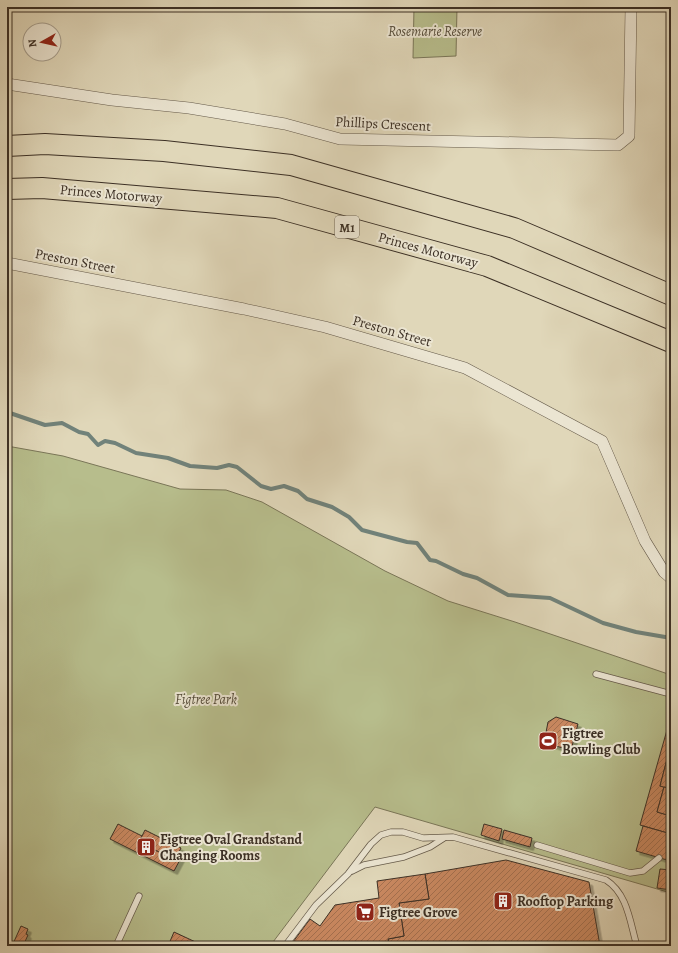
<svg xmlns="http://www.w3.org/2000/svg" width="678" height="953" font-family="Alegreya,serif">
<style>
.park{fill:#b7bd8c;stroke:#7a7658}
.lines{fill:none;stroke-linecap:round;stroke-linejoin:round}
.stream{stroke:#71827a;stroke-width:4}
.building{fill:url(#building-hatch);stroke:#3c3025;filter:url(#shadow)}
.lane-casing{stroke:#655a4a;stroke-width:7}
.street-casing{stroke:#655a4a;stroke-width:12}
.highway-casing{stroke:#3c3025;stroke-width:22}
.lane{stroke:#ebe5d2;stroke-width:5.5}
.street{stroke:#ebe5d2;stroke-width:11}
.highway{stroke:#e0d7b9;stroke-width:20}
.labels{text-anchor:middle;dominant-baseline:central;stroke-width:4;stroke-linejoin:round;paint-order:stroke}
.shield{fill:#ebe5d2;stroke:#706659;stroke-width:1}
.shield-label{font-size:13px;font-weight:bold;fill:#3c3025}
.park-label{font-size:14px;font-style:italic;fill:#554c3a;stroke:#ebe5d2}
.street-label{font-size:14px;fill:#3c3025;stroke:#ebe5d2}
.poi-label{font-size:14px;font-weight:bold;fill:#3c3025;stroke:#ebe5d2;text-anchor:start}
</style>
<defs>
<pattern id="building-hatch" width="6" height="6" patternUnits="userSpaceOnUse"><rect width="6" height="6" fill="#c98861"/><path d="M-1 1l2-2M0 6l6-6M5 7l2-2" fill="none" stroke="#a47050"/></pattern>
<filter id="shadow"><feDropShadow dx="3.5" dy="3.5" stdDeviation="0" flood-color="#0004"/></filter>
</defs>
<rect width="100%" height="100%" fill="#e0d7b9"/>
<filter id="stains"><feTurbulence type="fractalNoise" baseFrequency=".005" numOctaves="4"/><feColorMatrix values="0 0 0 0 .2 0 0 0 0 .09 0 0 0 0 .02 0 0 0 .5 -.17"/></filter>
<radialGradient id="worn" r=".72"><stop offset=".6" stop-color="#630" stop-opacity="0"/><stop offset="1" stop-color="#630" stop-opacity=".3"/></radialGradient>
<g class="park">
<path d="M414,7H457L456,56L413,58Z"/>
<path d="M7,446L63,456L180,489L226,490L262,502L385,571L448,601L515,622L671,675V893L375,807L270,946H7Z"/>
</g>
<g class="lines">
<path class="stream" d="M7,412L45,425L62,423L79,432L88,434L98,445L105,441L115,443L136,453L168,458L190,466L217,468L229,465L237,467L261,486L271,489L284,486L298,491L307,499L332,507L349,517L362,530L407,542L417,543L430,560L436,561L463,574L477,578L508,595L550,598L603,623L636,632L671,638"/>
</g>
<g class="building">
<path d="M556,717L578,724L571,750L544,743L548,722Z"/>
<path d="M671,717V731L667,730Z"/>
<path d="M667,730L671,731V744L660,786L664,787L657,812L671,816V834L640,825Z"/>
<path d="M671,744V789L660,786Z"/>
<path d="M664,787L671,789V816L657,812Z"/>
<path d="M118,824L182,856L174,871L110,839Z"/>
<path d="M484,824L502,829L499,841L481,835Z"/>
<path d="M643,826L671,834V845L667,860L636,851Z"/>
<path d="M145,830L181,848L175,860L139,842Z"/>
<path d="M504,830L532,838L530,847L502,839Z"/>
<path d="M506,860L589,882L600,946H389L388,939L404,936L399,903L429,899L425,874Z"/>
<path d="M660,869L671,870V890L657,888Z"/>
<path d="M425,874L429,899L399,903L404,936L388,939L389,946H290L310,919L320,926L335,905L379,898L377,881Z"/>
<path d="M21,926L28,929L26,934L28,935L23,946H12Z"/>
<path d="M174,932L202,945L201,946H168Z"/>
</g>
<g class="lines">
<g class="lane-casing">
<g id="lane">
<path d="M596,674L671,694"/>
<path d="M537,845L630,873L643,871L659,858"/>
<path d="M352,871L364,865L404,857L430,847L444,838"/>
<path d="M116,946L139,896"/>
<path d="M285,946L316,905L348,874L371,844L381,835L391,832H403L423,838L453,837L606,880C628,894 630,923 637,946"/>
</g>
</g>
<g class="street-casing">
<g id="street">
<path d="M7,84L112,100L189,108L285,124L340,139L618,145L629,136L631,7"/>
<path d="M7,263L244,309L325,327L465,368L602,441L645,541L664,572L671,578"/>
</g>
</g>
<g class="highway-casing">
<g id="highway">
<path d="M7,146L45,144L164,151L291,165L514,228L671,295"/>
<path d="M7,189L42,188L277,208L487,266L671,342"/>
</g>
</g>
<use href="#lane" class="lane"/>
<use href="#street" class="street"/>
<use href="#highway" class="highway"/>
</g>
<defs>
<g id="stadium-square" transform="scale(1)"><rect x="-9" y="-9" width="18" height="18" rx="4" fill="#8f2418" stroke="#ebe5d2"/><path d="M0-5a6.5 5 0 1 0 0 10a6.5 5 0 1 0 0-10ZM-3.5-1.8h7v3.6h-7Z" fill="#fff"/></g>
<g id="building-square" transform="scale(1)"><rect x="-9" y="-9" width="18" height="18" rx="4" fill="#8f2418" stroke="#ebe5d2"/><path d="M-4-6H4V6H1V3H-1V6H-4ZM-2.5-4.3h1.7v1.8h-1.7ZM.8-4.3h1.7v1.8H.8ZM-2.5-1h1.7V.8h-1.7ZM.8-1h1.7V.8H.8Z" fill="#fff"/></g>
<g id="supermarket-square" transform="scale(1)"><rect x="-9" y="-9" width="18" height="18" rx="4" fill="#8f2418" stroke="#ebe5d2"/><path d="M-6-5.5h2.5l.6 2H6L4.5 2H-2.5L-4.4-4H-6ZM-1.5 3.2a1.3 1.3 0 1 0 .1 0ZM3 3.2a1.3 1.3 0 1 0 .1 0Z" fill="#fff"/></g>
</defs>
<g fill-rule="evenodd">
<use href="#stadium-square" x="548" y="741"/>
<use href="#building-square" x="146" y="847"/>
<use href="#building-square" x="503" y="901"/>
<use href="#supermarket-square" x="365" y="912"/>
</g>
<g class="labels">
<rect class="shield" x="335" y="216" width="24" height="22" rx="3"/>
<g class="shield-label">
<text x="347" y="227">M1</text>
</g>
<g class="park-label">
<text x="435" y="31">Rosemarie Reserve</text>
<text x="206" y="699">Figtree Park</text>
</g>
<g class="street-label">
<text transform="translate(383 124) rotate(3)">Phillips Crescent</text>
<text transform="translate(111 194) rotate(5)">Princes Motorway</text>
<text transform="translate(428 250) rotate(15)">Princes Motorway</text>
<text transform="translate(75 261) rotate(11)">Preston Street</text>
<text transform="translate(392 331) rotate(16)">Preston Street</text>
</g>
<g class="poi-label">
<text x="562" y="733">Figtree<tspan x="562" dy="16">Bowling Club</tspan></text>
<text x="160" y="839">Figtree Oval Grandstand<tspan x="160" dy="16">Changing Rooms</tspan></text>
<text x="517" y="901">Rooftop Parking</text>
<text x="379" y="912">Figtree Grove</text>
</g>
</g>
<rect width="678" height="953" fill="none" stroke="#e0d7b9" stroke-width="24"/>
<rect x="8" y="8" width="662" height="937" fill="none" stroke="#3c3025" stroke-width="2"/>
<rect x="12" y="12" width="654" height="929" fill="none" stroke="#3c3025"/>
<g transform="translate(42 42) rotate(262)"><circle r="19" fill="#ebe5d2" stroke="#a59d8d"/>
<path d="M0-3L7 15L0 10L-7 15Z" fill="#8f2418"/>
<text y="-6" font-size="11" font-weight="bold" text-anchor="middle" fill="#3c3025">N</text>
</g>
<rect width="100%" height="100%" filter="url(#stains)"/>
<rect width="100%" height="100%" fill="url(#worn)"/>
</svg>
